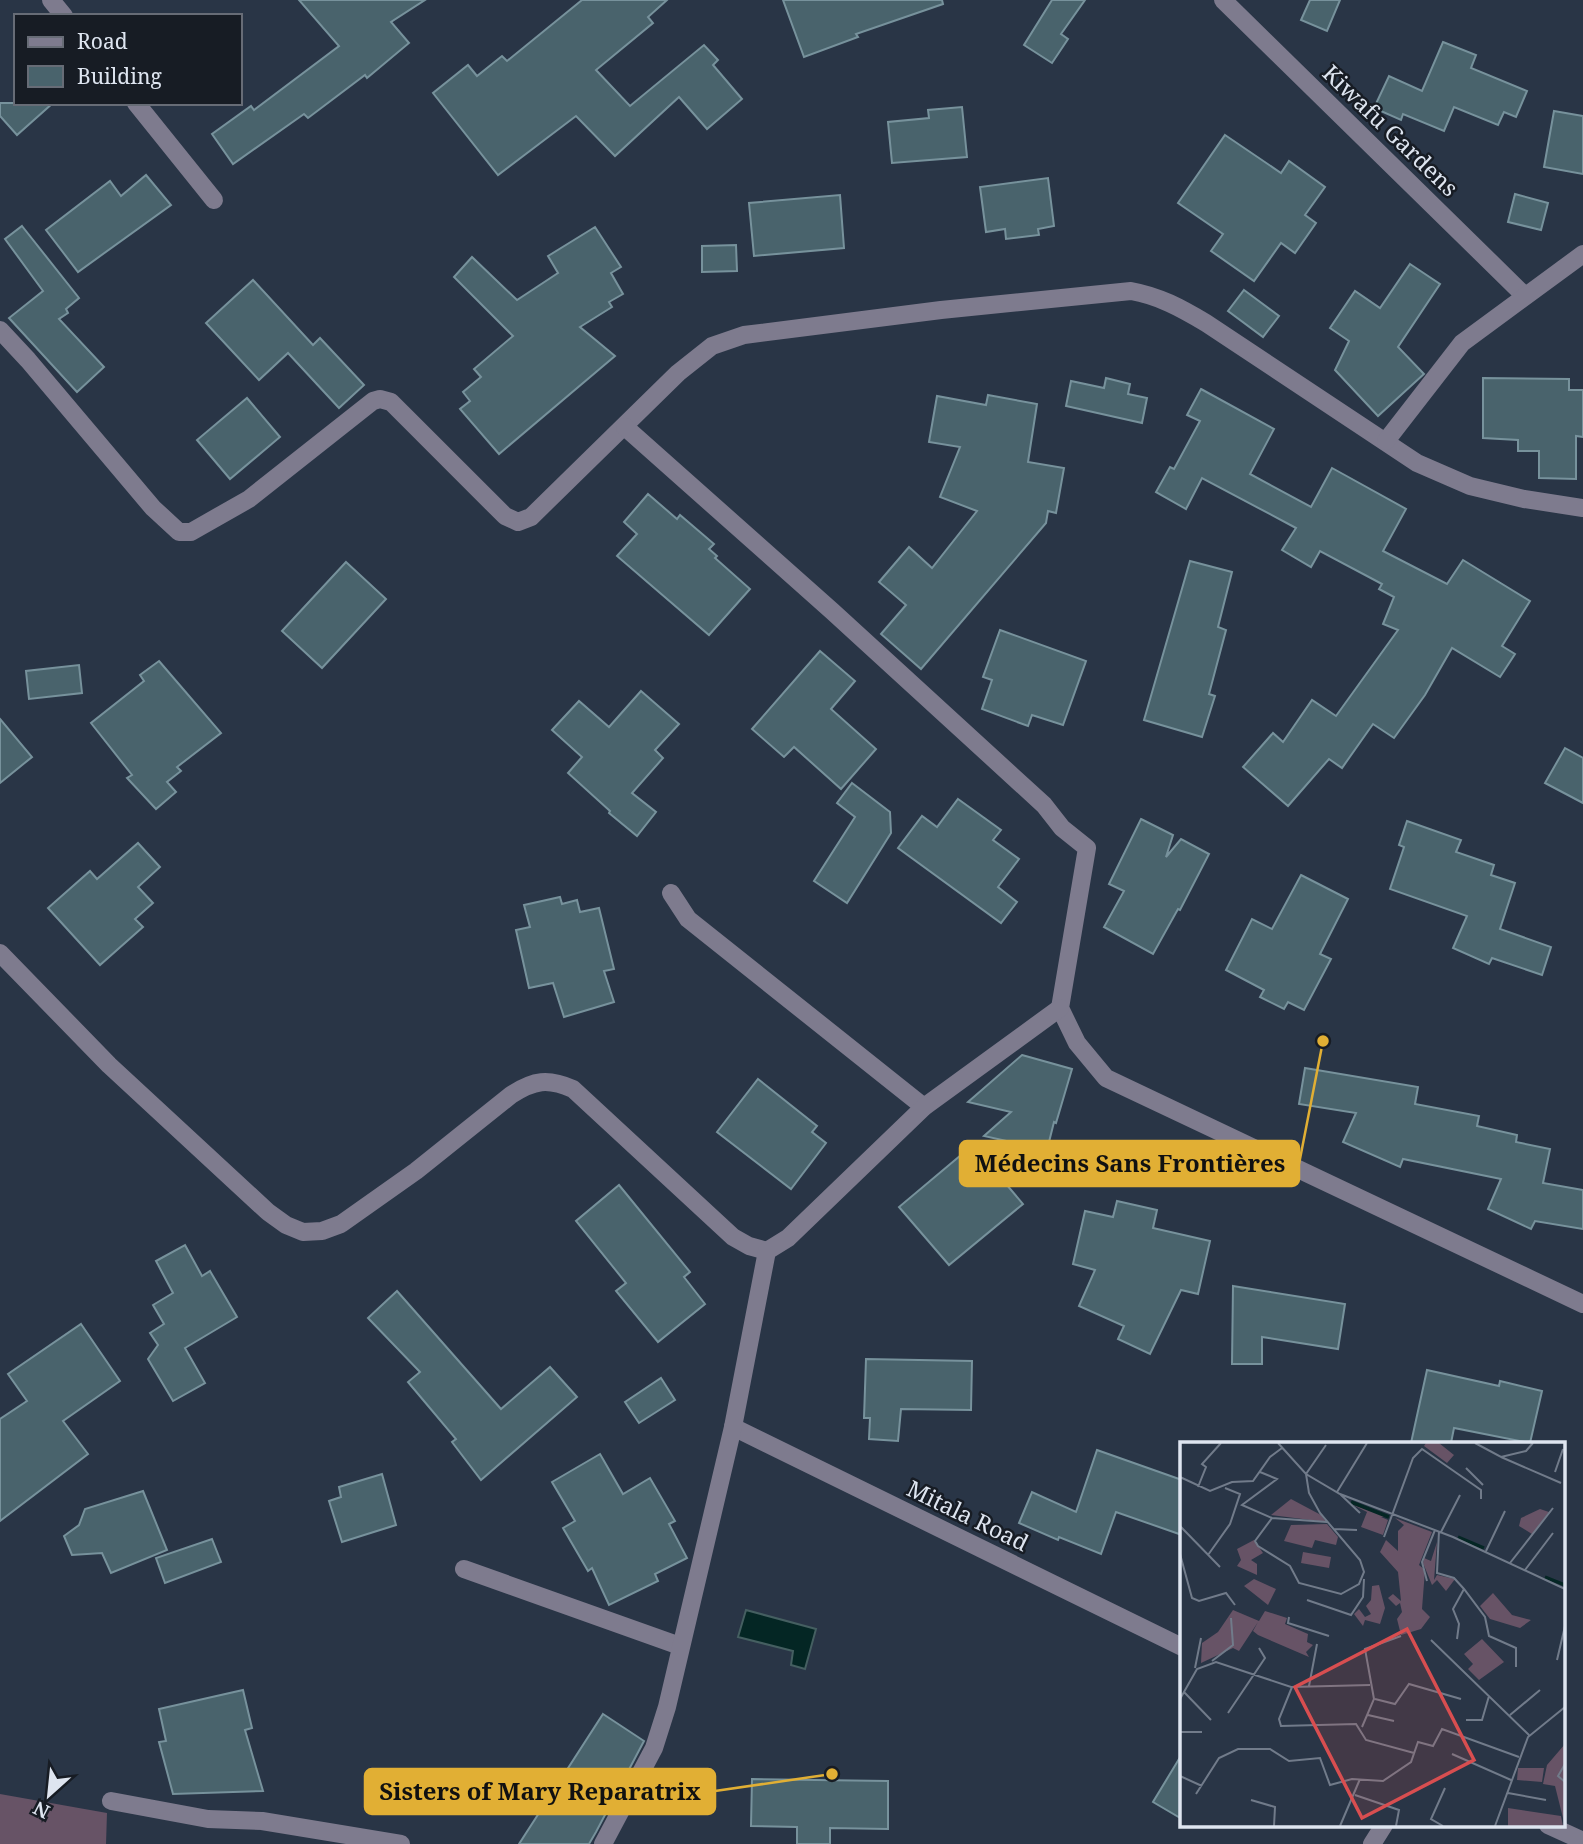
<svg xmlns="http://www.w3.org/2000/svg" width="1583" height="1844" font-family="'Noto Serif',serif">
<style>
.green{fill:#675366}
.water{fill:#042624;stroke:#455f61;stroke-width:2}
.building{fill:#49636c;stroke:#77929c;stroke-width:2}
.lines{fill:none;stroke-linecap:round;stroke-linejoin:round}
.minor{stroke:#7e7b8e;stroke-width:18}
.labels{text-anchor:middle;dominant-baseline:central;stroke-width:5;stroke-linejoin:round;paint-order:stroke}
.street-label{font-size:23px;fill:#dee5f0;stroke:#171c24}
.inset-river{fill:none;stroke:#042624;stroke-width:3.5}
.inset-road{fill:none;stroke:#717b8a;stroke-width:2}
.view{fill:#d84e50;fill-opacity:0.15;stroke:#d84e50;stroke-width:3.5}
.inset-edge{fill:none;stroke:#dee5f0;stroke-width:3.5}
.leader{fill:none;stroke:#e1af34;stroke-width:2.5}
.callout-dot{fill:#e1af34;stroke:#171c24;stroke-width:2.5}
.callout{fill:#e1af34;stroke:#e1af34;stroke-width:2.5}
.callout-label{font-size:24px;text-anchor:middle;font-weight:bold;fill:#111}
</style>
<rect width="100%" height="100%" fill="#293546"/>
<path class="green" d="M0,1794L107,1813L106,1844H0Z"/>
<path class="water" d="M746,1610L816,1629L805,1669L791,1665L793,1651L738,1637Z"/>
<g class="building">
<path d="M299,0H425L391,22L409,43L367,78L365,75L308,118L304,114L233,164L212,134L251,106L254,110L339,46Z"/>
<path d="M582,0H667L648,17L653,23L596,70L630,106L704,45L718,60L713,65L742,99L707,129L679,97L615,156L576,116L498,175L433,93L468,65L477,76L502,56L507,61Z"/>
<path d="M783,0H942L943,4L856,34L858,37L804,57Z"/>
<path d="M1052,0H1085L1061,34L1068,39L1052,63L1024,45Z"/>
<path d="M1310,0H1340L1327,31L1301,20Z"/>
<path d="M1443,42L1476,55L1471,68L1527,91L1516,117L1504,112L1498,125L1454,107L1444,131L1403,114L1401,120L1374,108L1389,76L1422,91Z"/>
<path d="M0,103H53L17,135L0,116Z"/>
<path d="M962,107L967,157L892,163L888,122L929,118L928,110Z"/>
<path d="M1554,111L1583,116V174L1544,167Z"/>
<path d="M1225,135L1281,173L1289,161L1325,187L1305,215L1316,223L1295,253L1281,243L1254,281L1211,251L1223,234L1178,203Z"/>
<path d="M146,175L171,205L78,272L46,230L110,181L121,196Z"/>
<path d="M1048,178L1054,226L1038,229L1039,235L1006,239L1005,229L986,232L980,187Z"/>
<path d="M1515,194L1548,203L1541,230L1508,222Z"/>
<path d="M840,195L844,248L754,256L749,203Z"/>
<path d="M22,226L79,298L66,309L68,313L59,319L104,367L77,392L9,318L43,291L5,239Z"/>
<path d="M595,227L621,267L611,273L623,294L609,302L612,307L580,327L615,356L499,454L460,409L470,401L463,392L481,377L474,369L513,336L454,277L472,257L517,300L558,273L548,256Z"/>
<path d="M736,245L737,271L702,272V246Z"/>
<path d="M1410,264L1440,284L1398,347L1424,374L1378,416L1335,370L1349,341L1330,328L1355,291L1380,308Z"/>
<path d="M253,280L313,345L320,338L364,385L339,408L288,353L259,380L206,323Z"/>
<path d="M1244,290L1279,316L1263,337L1228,311Z"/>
<path d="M1106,378L1130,384L1128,394L1147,398L1142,423L1066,406L1071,381L1104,388Z"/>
<path d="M1483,378L1569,379V390H1583V437L1576,436V479L1539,478V451H1518V440L1483,438Z"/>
<path d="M1201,389L1274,429L1250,474L1311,507L1332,468L1406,509L1383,551L1447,584L1463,560L1530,601L1502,646L1515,654L1500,677L1452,648L1425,695L1394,738L1373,724L1342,768L1329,759L1288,806L1243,767L1273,733L1283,742L1312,700L1336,716L1398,630L1383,624L1394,597L1379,589L1382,584L1320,551L1311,567L1282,550L1296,528L1202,478L1186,509L1156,492L1170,467L1174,469L1200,421L1187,415Z"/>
<path d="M988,395L1037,404L1028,462L1064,468L1056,513L1048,511L1046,523L921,669L881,634L906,605L879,582L909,547L932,568L977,511L940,497L960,447L929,442L937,396L986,405Z"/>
<path d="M247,398L280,437L230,479L197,440Z"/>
<path d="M648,494L677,519L680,515L714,544L709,549L717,556L715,558L750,589L709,635L617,556L637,534L624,522Z"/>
<path d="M1190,561L1232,572L1218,627L1226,630L1209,694L1215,696L1202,737L1144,720Z"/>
<path d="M346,562L386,599L322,668L282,631Z"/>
<path d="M1000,630L1086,661L1063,725L1032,715L1028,726L982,709L992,680L983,677Z"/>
<path d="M820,651L855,681L831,709L876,749L841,789L794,747L784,757L752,729Z"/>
<path d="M159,661L221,733L177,767L181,771L167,782L176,792L156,809L127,778L132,775L91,723L144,681L140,675Z"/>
<path d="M79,665L82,693L29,699L26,671Z"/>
<path d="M641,691L679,724L655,750L663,758L632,793L656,812L637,836L609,813L610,811L568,773L582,757L552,730L579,701L609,727Z"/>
<path d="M0,719L32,757L0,783Z"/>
<path d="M1565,748L1583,758V803L1545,783Z"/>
<path d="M852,783L890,812L891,833L847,903L814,881L855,817L837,803Z"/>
<path d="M958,799L1001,830L993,840L1019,859L998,887L1017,902L1001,923L898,848L922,816L937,827Z"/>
<path d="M1141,819L1173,835L1166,857L1181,839L1209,854L1180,910L1178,909L1153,954L1104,927L1124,891L1109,884Z"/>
<path d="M1407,821L1461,840L1456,852L1494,865L1491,875L1515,883L1500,929L1551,947L1542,975L1492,958L1489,964L1453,948L1467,916L1390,889L1404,847L1399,845Z"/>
<path d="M138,843L160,867L138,887L153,903L135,919L143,927L100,965L48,908L90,871L97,879Z"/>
<path d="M1301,875L1348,899L1320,954L1331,959L1304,1010L1288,1002L1284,1009L1260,997L1264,990L1226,970L1252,919L1272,929Z"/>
<path d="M560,897L562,904L577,900L580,912L599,908L614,969L604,971L614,1002L564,1017L553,983L529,988L516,930L530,927L524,905Z"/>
<path d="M1022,1055L1072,1069L1056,1123L1054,1122L1047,1150L984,1136L1011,1112L968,1102Z"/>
<path d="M1305,1068L1418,1087L1415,1104L1479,1116L1477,1126L1517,1135L1516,1142L1550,1149L1543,1183L1583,1190V1229L1535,1221L1531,1229L1488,1209L1501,1179L1403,1159L1400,1167L1343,1142L1356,1113L1299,1104Z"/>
<path d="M758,1079L817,1126L812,1132L826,1143L791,1189L717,1132Z"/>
<path d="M973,1145L1023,1204L949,1265L899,1207Z"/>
<path d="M619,1185L690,1272L684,1277L705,1304L658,1342L616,1291L626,1283L576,1221Z"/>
<path d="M1117,1201L1157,1210L1153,1228L1210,1241L1198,1294L1181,1290L1150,1354L1118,1339L1124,1326L1079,1306L1095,1270L1073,1264L1085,1211L1113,1217Z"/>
<path d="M185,1245L202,1276L210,1271L237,1317L185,1348L205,1383L173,1401L148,1359L158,1345L150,1333L164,1324L153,1305L173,1293L156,1261Z"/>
<path d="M1233,1286L1345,1304L1338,1349L1262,1337V1364H1232Z"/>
<path d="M397,1291L501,1409L550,1367L577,1397L481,1480L452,1442L456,1439L408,1382L420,1372L368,1318Z"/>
<path d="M81,1324L120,1381L63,1421L88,1454L0,1521V1419L27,1401L8,1374Z"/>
<path d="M866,1359L972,1361L971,1410L901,1409L898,1441L869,1439L870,1418H864Z"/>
<path d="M1427,1370L1499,1386L1500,1381L1542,1391L1530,1443L1454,1428L1451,1443H1411Z"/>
<path d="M661,1378L675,1400L639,1423L625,1402Z"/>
<path d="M1097,1450L1182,1480V1535L1116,1512L1101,1554L1059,1537L1058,1540L1019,1523L1032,1492L1076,1512Z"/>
<path d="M600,1454L623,1494L650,1478L675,1521L669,1524L687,1558L655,1574L658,1581L609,1605L592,1568L588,1571L563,1528L575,1521L552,1482Z"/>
<path d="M382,1474L396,1525L342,1542L329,1501L341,1497L339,1487Z"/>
<path d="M143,1491L167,1550L111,1573L102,1553L72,1555L64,1536L79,1525L85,1509Z"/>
<path d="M212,1539L221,1562L165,1583L156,1558Z"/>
<path d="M243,1690L252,1728L245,1730L263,1791L173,1794L159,1742L166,1741L159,1709Z"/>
<path d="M603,1714L644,1741L596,1832L589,1844H519Z"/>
<path d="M1182,1754V1819L1153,1802Z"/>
<path d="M752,1779L888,1781V1829L830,1828V1844H797V1827L751,1826Z"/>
</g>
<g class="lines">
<g class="minor">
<path d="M51,0L64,16"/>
<path d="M1223,0L1525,296"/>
<path d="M136,103L214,200"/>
<path d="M0,330L28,360L153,508L179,532H191L249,499L373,401L380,399L391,402L505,516L518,522L531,517L678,373L712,346L744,335L941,310L1131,291C1159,296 1181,308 1206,323L1417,463L1470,486L1524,499L1583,508"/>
<path d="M625,427L832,611L1044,805L1062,828L1087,848L1060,1008L1077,1043L1106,1078L1583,1304"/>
<path d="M1386,441L1462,343L1583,254"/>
<path d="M671,893L688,919L924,1107"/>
<path d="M0,953L109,1065L268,1212L286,1225L303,1232L322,1231L341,1224L416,1171L511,1095C534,1080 548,1078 573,1089L733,1237L749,1246L767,1251"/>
<path d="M733,1427L1182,1647"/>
<path d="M464,1569L680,1646"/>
<path d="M111,1801L208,1819L262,1821L401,1844"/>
<path d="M1548,1825L1583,1841"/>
<path d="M603,1844L654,1748L667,1707L733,1427L767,1251L788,1238L924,1107L1060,1008"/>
<path d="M1372,1844L1384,1825"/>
</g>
</g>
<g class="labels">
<g class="street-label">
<text transform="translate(1391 130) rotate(44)">Kiwafu Gardens</text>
<text transform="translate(968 1515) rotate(26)">Mitala Road</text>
</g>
</g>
<g transform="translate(1180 1442)">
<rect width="385" height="385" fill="#293546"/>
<path d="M246,1H259L274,13L267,21L244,4ZM111,57L141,73L146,80L91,73ZM171,62L209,75H201L208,78L203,93L181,85L187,70ZM360,67L369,70L352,92L339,84L341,76ZM215,76L252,90L239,123L245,128L242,167L250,175L241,187L221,193L217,177L222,170L220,161L216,164L208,156L213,152L221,159L218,130L200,110L206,98L218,109V89L224,83ZM147,82L158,95L156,103L135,98L132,106L104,99L111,83ZM74,98L83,111L71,118L77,122V133L57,124L61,118L57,107ZM257,100L254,138L257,133L275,137L266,149L257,138L252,143L243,121L244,116L251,119ZM123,110L151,115L149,126L121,121ZM74,137L96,147L88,163L64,144ZM199,143L205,166L200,182L185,178L183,184L174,172L179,167L185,175L191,172L186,164L191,158L192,144ZM313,151L332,173L351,178L340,186L310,177L300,164ZM53,168L79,179L85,169L107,176L105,182L128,192L127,200L133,203L126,210L129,215L78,193L73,189L78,180L59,209L53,206L21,221L22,201L38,190ZM302,197L324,220L299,238L288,227L293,222L284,212ZM385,302L384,345L385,384L375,344L363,342L367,323ZM338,326H364L362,340L337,338ZM328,366L381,374L383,384H328Z" fill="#675366"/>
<path class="inset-river" d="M171,60L209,75M278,95L304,106M365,135L385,143"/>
<path class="inset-road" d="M98,1L126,32L160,52L273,95L385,147M295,1L321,15L346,9L353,1M321,15L381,41M286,26L303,43M80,30L97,37L62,63L92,76L147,80M375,30L383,7M0,35L30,49L52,40L73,39L90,15L102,6M18,45L26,25L22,22L41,1M157,50L187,1M160,52L180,71M92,76L75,99L78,104L110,124L119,141L161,152L179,142L184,130L180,118L140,71L129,51L126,32L146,3M0,84L40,125M154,87L177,88M259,89L257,131L274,136L284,147L305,175L309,194L336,206V225M261,90L280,53M204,95L233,16L242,7L301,48V57M306,109L325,69M0,112L12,156L19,159L46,151L55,163M28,113L50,82L60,52L45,46M330,121L373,66M345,128L373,91M247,139L242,120L255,88M127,158L171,173L183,155L184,137M109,175L108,181L149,194M277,197L279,182L273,167L284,147M251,198L349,293M377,218L385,184M32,219L53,203L51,176M15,226L21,196M129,244L137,202M112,245L99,277L101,284L176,282L186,298L234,311M4,250L31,278M0,257L17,227L36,220L111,245L190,243M195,257L215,262L229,242L281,257M48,271L85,216L79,206M188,273L214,279M330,273L360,248M286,278H302L309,254M182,285L194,257L185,207L221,194M0,290H22M272,312L331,338M385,322L378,334L385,340M0,334L22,344M328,351L366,358M16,352L39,316L58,307H90L109,319L140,316L150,343L172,337L203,339L231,320L238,300L253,304L262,287L339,315M175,353L219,368L216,384M71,358L95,365L94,384M160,384L180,337M263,384L251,377L265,346M315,384L348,295L385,265"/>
<path class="view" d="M227,187L294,318L182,376L115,245Z"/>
<rect width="385" height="385" class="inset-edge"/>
</g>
<path class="leader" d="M1323 1041L1299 1164M832 1774L715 1791"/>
<g class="callout-dot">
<circle cx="1323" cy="1041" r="7"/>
<circle cx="832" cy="1774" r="7"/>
</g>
<g class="callout">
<rect x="960" y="1141" width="339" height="45" rx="7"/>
<rect x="365" y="1769" width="350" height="45" rx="7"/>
</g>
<g class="callout-label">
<text x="1130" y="1172">Médecins Sans Frontières</text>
<text x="540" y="1800">Sisters of Mary Reparatrix</text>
</g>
<rect x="14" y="14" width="228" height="91" fill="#171c24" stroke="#676c76" stroke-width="2"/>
<rect x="28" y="37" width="35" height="10" fill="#7e7b8e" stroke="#676c76" stroke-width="2"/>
<text x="77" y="49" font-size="21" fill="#dee5f0">Road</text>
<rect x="28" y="66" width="35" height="21" fill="#49636c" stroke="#676c76" stroke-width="2"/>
<text x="77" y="84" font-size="21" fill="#dee5f0">Building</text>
<g transform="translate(49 1795) rotate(207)" stroke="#171c24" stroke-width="5" paint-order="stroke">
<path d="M0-5L12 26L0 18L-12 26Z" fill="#dee5f0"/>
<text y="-10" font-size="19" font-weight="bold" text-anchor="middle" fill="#dee5f0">N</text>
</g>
</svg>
